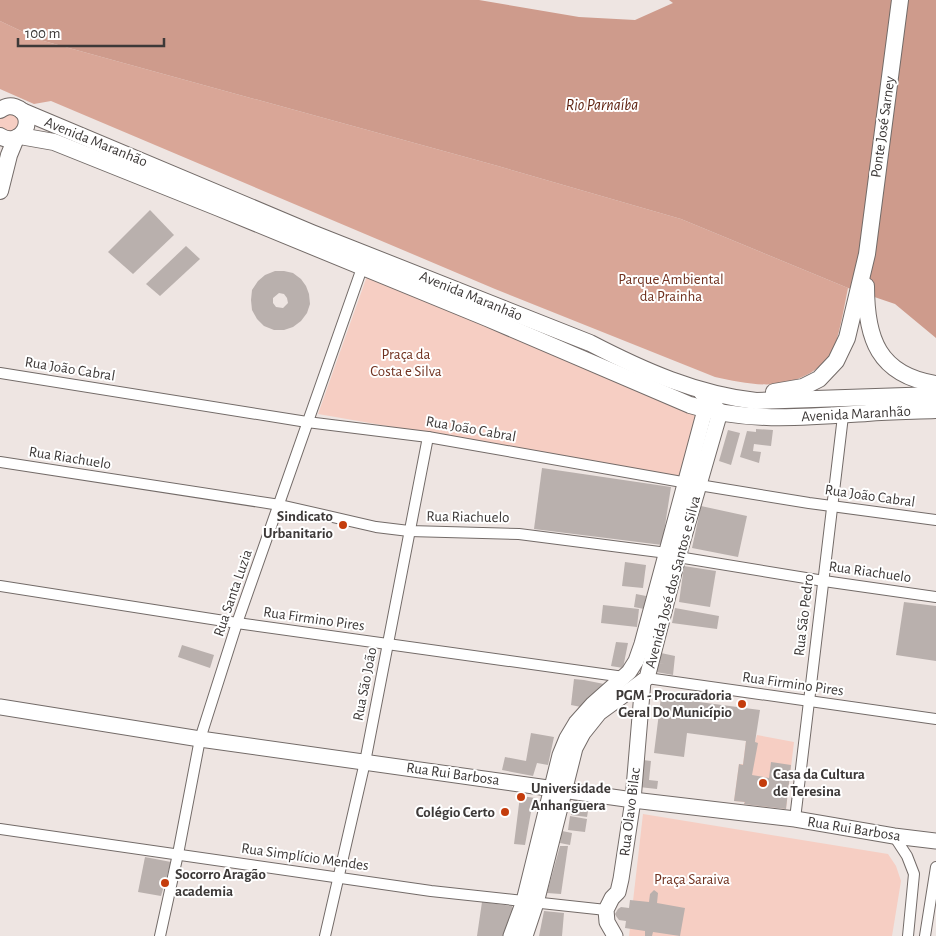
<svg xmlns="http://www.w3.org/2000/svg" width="936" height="936" font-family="'Alegreya Sans',sans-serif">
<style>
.green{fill:#f6cec3}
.forest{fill:#d9a697}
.water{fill:#ce9b8c}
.building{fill:#b9b0ad;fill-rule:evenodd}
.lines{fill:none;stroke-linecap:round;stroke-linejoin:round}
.street-casing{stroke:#736b68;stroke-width:12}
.secondary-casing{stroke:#736b68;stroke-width:17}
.primary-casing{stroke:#736b68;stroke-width:18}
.street{stroke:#fff;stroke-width:10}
.secondary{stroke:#fff;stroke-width:15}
.primary{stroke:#fff;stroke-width:16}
.poi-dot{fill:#c43c0c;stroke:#fff;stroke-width:2}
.labels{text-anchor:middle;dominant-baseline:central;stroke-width:4;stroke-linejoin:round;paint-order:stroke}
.street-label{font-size:15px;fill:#3d3938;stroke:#fff}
.park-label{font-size:15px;fill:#70311f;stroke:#fff}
.poi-label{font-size:15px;font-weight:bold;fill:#3d3938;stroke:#fff;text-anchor:end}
.water-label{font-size:16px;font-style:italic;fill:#5b1d0b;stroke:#fff}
</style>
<rect width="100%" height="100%" fill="#eee5e2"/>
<g class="green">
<path d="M7,111L22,119L15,134L0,129V116Z"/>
<path d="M367,276L699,411L681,477L318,414Z"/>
<path d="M757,735L794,742L786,809L744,804V802L734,801L739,764H743L746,741L755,742Z"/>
<path d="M643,814L888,854L896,866L901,881L892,936H629Z"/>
</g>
<path class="forest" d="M0,21L40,40L498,166L681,219L848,288C844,307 841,327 835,345C827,368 799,382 776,384C756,386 734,381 715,377L495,289L51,101L34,104L0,89Z"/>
<path class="water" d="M0,0H479L579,17L635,20L673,3L669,0H936V338L895,304L848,288L681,219L498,166L40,40L0,21Z"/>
<g class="building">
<path d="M150,210L174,235L133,274L108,252Z"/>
<path d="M186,246L200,259L160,296L146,284Z"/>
<path d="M275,271H284L293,273L301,279L306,286L309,294L310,304L307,313L301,321L293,327L284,330H274L264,326L257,319L252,310L251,300L252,290L258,281L265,275ZM279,293L284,294L287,298L288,303L283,308L276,307L273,303V298Z"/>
<path d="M756,429L773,430L771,446L754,444L753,451L761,452L759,463L740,457L747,431L756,432Z"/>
<path d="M728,430L740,433L731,465L719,461Z"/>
<path d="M542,468L671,487L662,545L534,529Z"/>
<path d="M701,506L747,516L738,557L692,548Z"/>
<path d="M625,562L646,565L643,588L622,586Z"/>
<path d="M684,566L716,571L710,607L679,602Z"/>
<path d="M636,594L646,596L644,609L634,607Z"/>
<path d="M904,602L936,606V661L896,655Z"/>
<path d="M603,605L639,609L637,627L601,623Z"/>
<path d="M675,608L719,616L717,629L672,623Z"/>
<path d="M616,642L628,643L623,668L611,666Z"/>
<path d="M182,645L214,655L210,668L178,657Z"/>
<path d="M661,653L675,656L673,675L656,672L658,663L664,664L659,663Z"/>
<path d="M574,679L584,680L604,684L602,689L581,707L571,705Z"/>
<path d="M661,697L760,710L755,742L758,743L752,775L769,778L771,762L791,765L786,809L744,804L745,802L734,801L739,764L743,765L746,741L687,733L684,757L654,753Z"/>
<path d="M531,733L554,737L548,765L537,763L533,776L502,770L505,757L526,761Z"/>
<path d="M643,760L651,761L649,780L658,781L657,789L639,787Z"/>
<path d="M520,796L536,798L534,812H531L525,845L514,844Z"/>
<path d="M574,798L590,800L587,817L571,815Z"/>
<path d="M570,816L587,819L585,832L568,830Z"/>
<path d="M562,831L572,833L570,845L560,843Z"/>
<path d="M560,846H568L561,894L547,893Z"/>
<path d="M145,857L171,862L161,896L138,892Z"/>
<path d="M654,890L658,893L657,903L685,908L680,936L653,932L652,936H645V931L625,928L626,921L619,920L616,916L615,914L618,909L621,907L629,908L630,900L649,902L650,894Z"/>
<path d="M482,902L512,906L513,909L504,936H477Z"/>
<path d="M544,911L564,913L562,936H539Z"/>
</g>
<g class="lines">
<g class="street-casing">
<g id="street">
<path d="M0,373L307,422L428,437L699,485L809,503L936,520"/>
<path d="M0,462L280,505L376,527L409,531L519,534L667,553L678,557L824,581L936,597"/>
<path d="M0,586L237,623L624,677"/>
<path d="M647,678L936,719"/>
<path d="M795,819L843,416"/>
<path d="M0,829L431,891L606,910"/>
<path d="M894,836L907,856L914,874L908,936"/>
<path d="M160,936L178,854L200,739L237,623L362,268"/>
<path d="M325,936L365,762L428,437"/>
<path d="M925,936L936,867"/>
</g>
</g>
<g class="secondary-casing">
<g id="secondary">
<path d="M0,707L200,739L633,800L795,819L894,836L936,841"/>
<path d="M511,936L524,901L560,755L567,738L576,723L593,704L629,672L636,661L642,644L705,410L714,403"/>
<path d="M525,936L536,903L575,748L583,733L599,713L647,678L678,557L720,412L701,392"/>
<path d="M615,936L607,922L606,910L612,898L618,892L621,879L633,800L643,681"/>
</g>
</g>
<g class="primary-casing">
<g id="primary">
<path d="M0,110C5,107 9,105 15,107C39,115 22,150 0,136"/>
<path d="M22,111L312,233L590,343C644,371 696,394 756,401L936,395"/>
<path d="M20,136L54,142L219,208L487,318L690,405C747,423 808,417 867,413C890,411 913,411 936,410"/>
<path d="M0,191L9,155L16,138"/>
<path d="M866,286C866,338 878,375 936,384"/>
<path d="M774,392L803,387L819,379L836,361L847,338L867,254L900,0"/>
</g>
</g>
<use href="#street" class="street"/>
<use href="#secondary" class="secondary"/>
<use href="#primary" class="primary"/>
</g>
<g class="poi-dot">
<circle cx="343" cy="525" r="5"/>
<circle cx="742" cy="704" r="5"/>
<circle cx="763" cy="783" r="5"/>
<circle cx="521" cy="797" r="5"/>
<circle cx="505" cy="812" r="5"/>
<circle cx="165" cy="883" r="5"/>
</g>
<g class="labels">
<g class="street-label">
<text transform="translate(883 127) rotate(-82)">Ponte José Sarney</text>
<text transform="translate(96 142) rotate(22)">Avenida Maranhão</text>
<text transform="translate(471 296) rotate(22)">Avenida Maranhão</text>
<text transform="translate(70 369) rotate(9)">Rua João Cabral</text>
<text transform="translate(856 414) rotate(-3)">Avenida Maranhão</text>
<text transform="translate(471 429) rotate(10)">Rua João Cabral</text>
<text transform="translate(70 458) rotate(9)">Rua Riachuelo</text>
<text transform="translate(870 496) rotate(8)">Rua João Cabral</text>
<text transform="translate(468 517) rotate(1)">Rua Riachuelo</text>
<text transform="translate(870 572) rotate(8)">Rua Riachuelo</text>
<text transform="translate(673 582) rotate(-75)">Avenida José dos Santos e Silva</text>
<text transform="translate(233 593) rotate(-71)">Rua Santa Luzia</text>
<text transform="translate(804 615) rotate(-83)">Rua São Pedro</text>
<text transform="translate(314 619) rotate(8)">Rua Firmino Pires</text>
<text transform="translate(365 684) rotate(-79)">Rua São João</text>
<text transform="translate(793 684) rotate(8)">Rua Firmino Pires</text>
<text transform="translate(453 774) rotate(8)">Rua Rui Barbosa</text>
<text transform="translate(630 812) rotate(-83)">Rua Olavo Bilac</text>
<text transform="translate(854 829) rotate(9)">Rua Rui Barbosa</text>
<text transform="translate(305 857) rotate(8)">Rua Simplício Mendes</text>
</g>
<g class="park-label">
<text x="671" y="279">Parque Ambiental<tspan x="671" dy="17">da Prainha</tspan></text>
<text x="406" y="354">Praça da<tspan x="406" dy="17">Costa e Silva</tspan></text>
<text x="692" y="879">Praça Saraiva</text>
</g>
<g class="poi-label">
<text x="333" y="516">Sindicato<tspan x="333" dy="17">Urbanitario</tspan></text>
<text x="732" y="695">PGM - Procuradoria<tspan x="732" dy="17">Geral Do Município</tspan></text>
<text x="773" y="774" text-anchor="start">Casa da Cultura<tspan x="773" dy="17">de Teresina</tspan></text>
<text x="531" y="788" text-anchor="start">Universidade<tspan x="531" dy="17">Anhanguera</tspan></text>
<text x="495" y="812">Colégio Certo</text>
<text x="175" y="874" text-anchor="start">Socorro Aragão<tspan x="175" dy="17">academia</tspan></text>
</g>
<g class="water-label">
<text x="602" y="105">Rio Parnaíba</text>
</g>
</g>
<path d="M18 38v8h146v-8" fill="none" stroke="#3d3938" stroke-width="2.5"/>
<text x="25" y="38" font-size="15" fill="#3d3938" stroke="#ffffff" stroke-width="4" paint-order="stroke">100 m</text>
</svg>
